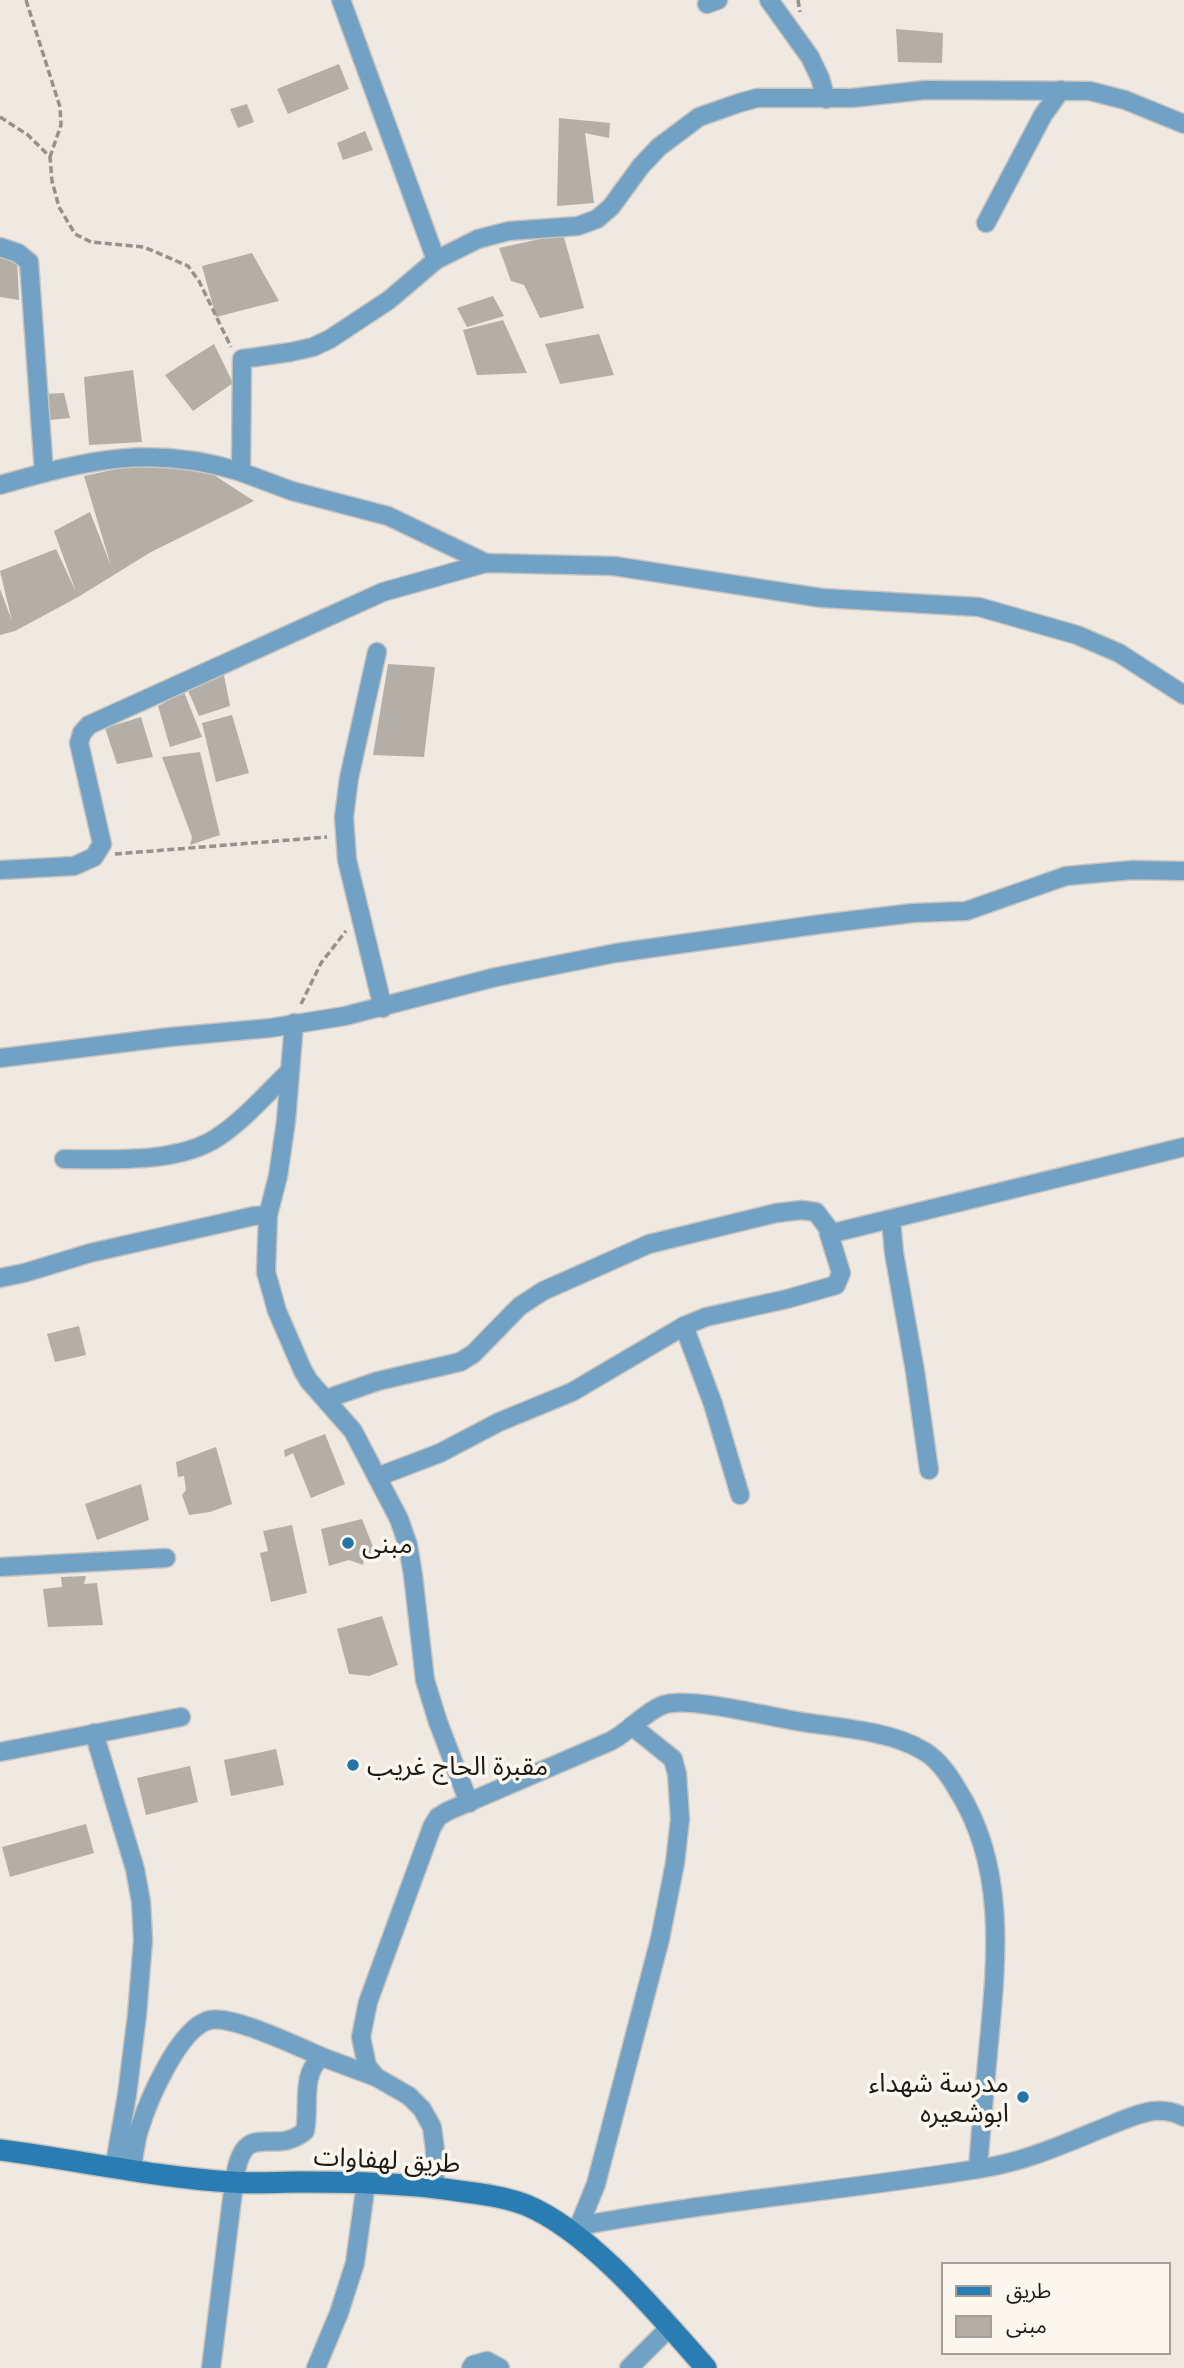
<svg xmlns="http://www.w3.org/2000/svg" width="1184" height="2368" font-family="Mulish,'Noto Sans Arabic',sans-serif">
<style>
.building{fill:#b3aea6}
.lines{fill:none;stroke-linecap:round;stroke-linejoin:round}
.street-casing{stroke:#c9c4bd;stroke-width:21}
.secondary-casing{stroke:#c9c4bd;stroke-width:24}
.path{stroke:#95918b;stroke-width:3.5;stroke-dasharray:7 3.5;stroke-linecap:butt}
.street{stroke:#71a2c6;stroke-width:18}
.secondary{stroke:#297db2;stroke-width:21}
.poi-dot{fill:#2574a6;stroke:#fcf7ee;stroke-width:2.5}
.labels{text-anchor:middle;dominant-baseline:central;stroke-width:7;stroke-linejoin:round;paint-order:stroke}
.poi-label{font-size:26px;fill:#1d1b18;stroke:#fcf7ee;text-anchor:start}
.street-label{font-size:26px;fill:#1d1b18;stroke:#fcf7ee}
</style>
<rect width="100%" height="100%" fill="#efe9e1"/>
<g class="building">
<path d="M896,29L943,33L942,63L898,62Z"/>
<path d="M339,64L349,89L288,114L277,89Z"/>
<path d="M247,104L254,122L238,128L230,109Z"/>
<path d="M559,118L610,123L609,138L585,133L594,203L557,206Z"/>
<path d="M365,131L373,150L343,160L337,143Z"/>
<path d="M563,234L584,308L540,318L524,285L511,281L499,248Z"/>
<path d="M0,253L17,259L19,300L0,297Z"/>
<path d="M252,253L279,301L216,317L202,266Z"/>
<path d="M493,296L504,316L467,327L457,308Z"/>
<path d="M503,320L527,373L477,375L463,330Z"/>
<path d="M599,334L614,375L560,384L545,344Z"/>
<path d="M214,344L233,383L193,411L165,375Z"/>
<path d="M133,370L142,442L89,445L84,377Z"/>
<path d="M64,393L70,418L41,421L42,394Z"/>
<path d="M126,467L203,468L254,501L151,552L78,597L15,631L0,635V589L12,621L0,571L56,549L76,592L54,531L90,512L111,566L84,476Z"/>
<path d="M388,664L435,667L424,757L373,755Z"/>
<path d="M223,670L230,706L199,716L186,686Z"/>
<path d="M184,692L202,737L170,747L158,706Z"/>
<path d="M232,715L249,773L216,782L202,723Z"/>
<path d="M141,717L153,757L117,764L105,728Z"/>
<path d="M200,752L220,835L190,845L192,837L162,757Z"/>
<path d="M79,1326L86,1355L55,1362L47,1334Z"/>
<path d="M325,1434L345,1484L311,1498L293,1453L285,1457L284,1450Z"/>
<path d="M216,1447L232,1504L210,1512L189,1515L182,1495L186,1490L184,1476L178,1477L176,1462Z"/>
<path d="M141,1484L149,1520L97,1540L85,1504Z"/>
<path d="M362,1519L377,1557L364,1559L363,1565L349,1560L329,1566L321,1529Z"/>
<path d="M292,1525L307,1593L271,1602L260,1553L268,1551L263,1531Z"/>
<path d="M86,1576L84,1584L97,1583L103,1625L48,1627L43,1589L62,1587L61,1577Z"/>
<path d="M382,1616L398,1665L369,1676L349,1674L337,1629Z"/>
<path d="M276,1749L284,1785L231,1796L224,1760Z"/>
<path d="M190,1766L198,1802L146,1815L137,1778Z"/>
<path d="M86,1824L94,1853L10,1877L2,1847Z"/>
</g>
<g class="lines">
<g class="street-casing">
<g id="street">
<path d="M341,0L436,260"/>
<path d="M769,0L810,57L820,78L826,99"/>
<path d="M707,4L718,0"/>
<path d="M986,223L1043,115L1061,90"/>
<path d="M0,247L18,253L29,262L44,473"/>
<path d="M0,485C87,460 152,444 241,472"/>
<path d="M486,563L388,516L292,491L241,472L242,359L291,352L313,347L330,339L389,300L436,260L478,239L509,231L578,226L597,219L611,207L641,166L659,147L699,117L739,103L757,98H852L925,90L1090,91L1125,100L1184,124"/>
<path d="M377,652L349,778L344,817L347,860L383,1008"/>
<path d="M0,870L74,866L94,857L102,844L79,743L82,733L89,725L383,592L486,563L614,566L822,598L979,607L1077,635L1119,653L1184,695"/>
<path d="M294,1023L286,1121L278,1176L268,1215L266,1272L277,1311L303,1371L309,1381L353,1431L399,1519L408,1545L413,1575L425,1680L438,1722L469,1803"/>
<path d="M0,1058L170,1037L270,1028L345,1016L496,977L616,953L822,924L913,913L966,911L1066,876L1133,870L1184,871"/>
<path d="M64,1159C110,1159 178,1164 218,1137C245,1119 267,1093 290,1071"/>
<path d="M891,1220L894,1253L915,1371L929,1470"/>
<path d="M0,1278L24,1273L90,1253L254,1216L268,1215"/>
<path d="M684,1326L713,1404L740,1495"/>
<path d="M326,1399L378,1381L460,1362L473,1354L520,1306L543,1291L649,1244L776,1213L802,1210L816,1212L828,1228L829,1234L1184,1147"/>
<path d="M377,1477L440,1453L499,1422L572,1392L684,1326L706,1317L787,1299L836,1285L841,1273L829,1234"/>
<path d="M0,1567L166,1558"/>
<path d="M94,1733L135,1869L141,1902L143,1940L137,2015L127,2095L114,2169"/>
<path d="M0,1752L181,1717"/>
<path d="M978,2169C1020,2163 1057,2147 1096,2131C1115,2124 1133,2114 1153,2111C1164,2110 1175,2112 1184,2117"/>
<path d="M131,2172C134,2158 135,2143 139,2130C148,2101 179,2027 210,2020C233,2015 299,2047 322,2057"/>
<path d="M435,2187V2150L432,2127L422,2109L409,2096L376,2077L367,2066L361,2037L368,2002L432,1827L438,1817L448,1811L611,1741C630,1731 643,1713 663,1705C689,1695 776,1719 809,1723C844,1728 892,1732 922,1750C937,1758 949,1775 957,1789C1006,1865 997,1957 989,2042C985,2085 981,2127 978,2169C841,2191 704,2202 568,2228"/>
<path d="M579,2226L596,2184L660,1939L675,1863L680,1819L677,1774L673,1759L632,1726"/>
<path d="M211,2368L234,2183C243,2114 272,2159 305,2131C310,2108 300,2073 322,2057L376,2077"/>
<path d="M316,2368L339,2313L355,2263L366,2183"/>
<path d="M471,2368L473,2365L487,2361L500,2368"/>
<path d="M629,2368L669,2328"/>
</g>
</g>
<g class="secondary-casing">
<path id="secondary" d="M0,2150C77,2160 153,2177 231,2182C254,2184 277,2182 300,2182C353,2182 407,2183 459,2191C482,2194 505,2197 526,2205C591,2232 659,2315 706,2368"/>
</g>
<g class="path">
<path d="M26,0L60,107L61,125L50,157"/>
<path d="M798,0L800,12"/>
<path d="M0,117L28,135L50,157L52,181L59,207L75,234L91,242L144,247L188,266L199,281L231,347"/>
<path d="M115,854L327,837"/>
<path d="M301,1004L321,963L346,931"/>
</g>
<use href="#street" class="street"/>
<use href="#secondary" class="secondary"/>
</g>
<g class="poi-dot">
<circle cx="348" cy="1543" r="7"/>
<circle cx="353" cy="1765" r="7"/>
<circle cx="1023" cy="2097" r="7"/>
</g>
<g class="labels">
<g class="poi-label">
<text x="362" y="1543">مبنى</text>
<text x="367" y="1765">مقبرة الحاج غريب</text>
<text x="1009" y="2082" text-anchor="end">مدرسة شهداء<tspan x="1009" dy="30">ابوشعيره</tspan></text>
</g>
<g class="street-label">
<text transform="translate(387 2159) rotate(3)">طريق لهفاوات</text>
</g>
</g>
<rect x="942" y="2263" width="228" height="91" fill="#fcf7ee" stroke="#a39f98" stroke-width="2"/>
<rect x="956" y="2286" width="35" height="10" fill="#297db2" stroke="#a39f98" stroke-width="2"/>
<text x="1006" y="2298" font-size="21" fill="#1d1b18">طريق</text>
<rect x="956" y="2316" width="35" height="21" fill="#b3aea6" stroke="#a39f98" stroke-width="2"/>
<text x="1006" y="2333" font-size="21" fill="#1d1b18">مبنى</text>
</svg>
